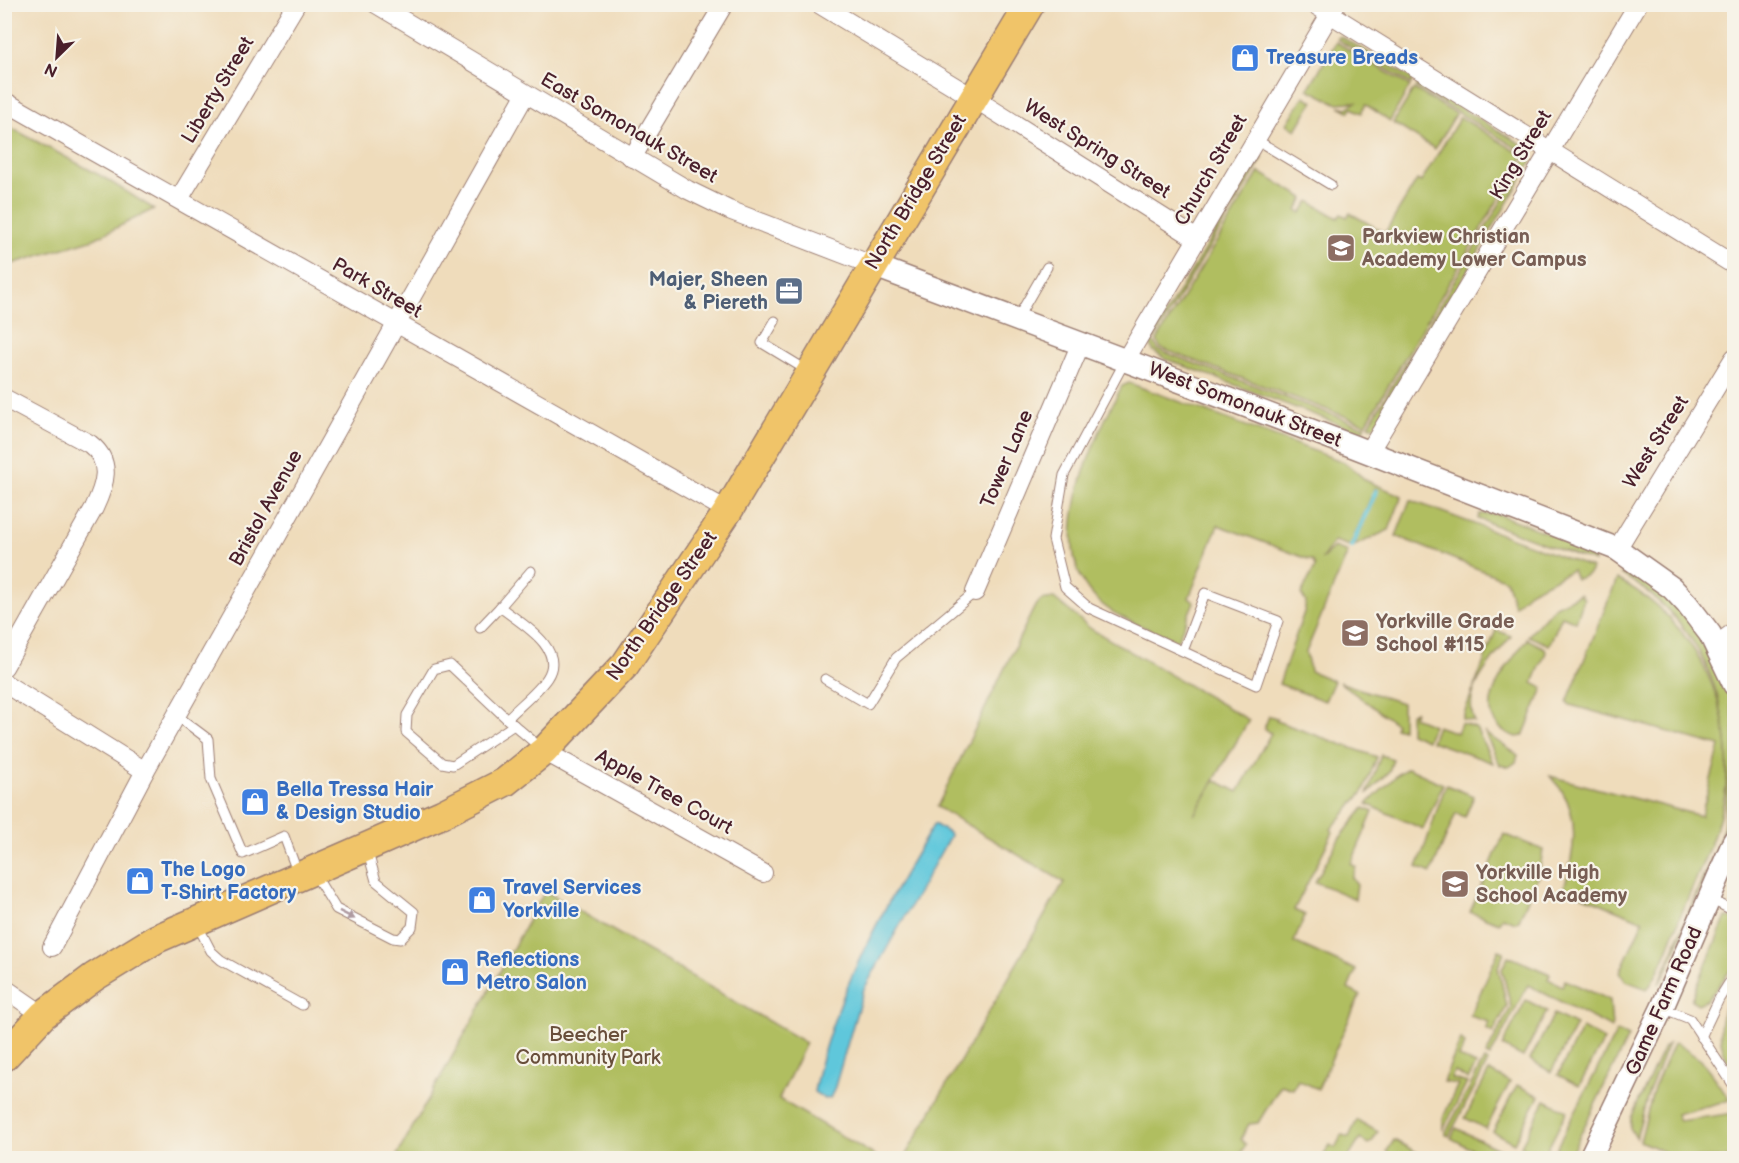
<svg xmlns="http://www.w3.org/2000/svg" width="1739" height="1163" font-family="'Balsamiq Sans',sans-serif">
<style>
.green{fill:#b0be61;stroke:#7d6e46;stroke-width:1.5}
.water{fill:#5fc7db;stroke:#547383;stroke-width:1.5}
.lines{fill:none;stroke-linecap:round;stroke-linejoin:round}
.stream{stroke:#5fc7db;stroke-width:4.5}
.service-casing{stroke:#9c7e73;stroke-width:11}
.minor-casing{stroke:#9c7e73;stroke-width:20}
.tertiary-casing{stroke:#9c7e73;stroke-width:25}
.trunk-casing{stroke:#9c7e73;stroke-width:31}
.service{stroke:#fff;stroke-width:9}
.minor{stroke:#fff;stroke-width:18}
.tertiary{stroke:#fff;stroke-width:22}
.trunk{stroke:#f0c469;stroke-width:28}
.oneway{fill:#ae9aa0}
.labels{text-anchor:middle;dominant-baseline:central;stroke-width:4.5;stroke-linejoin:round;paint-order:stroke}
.shop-label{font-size:20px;font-weight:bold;fill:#366cbe;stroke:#f7f3e8;text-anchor:start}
.street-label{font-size:20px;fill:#4a1f2b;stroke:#f7f3e8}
.education-label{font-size:20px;font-weight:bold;fill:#785e54;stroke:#f7f3e8;text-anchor:start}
.service-label{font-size:20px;font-weight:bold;fill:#4e5e75;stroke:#f7f3e8;text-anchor:end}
.park-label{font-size:20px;fill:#694f3b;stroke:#f7f3e8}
</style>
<rect width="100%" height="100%" fill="#f7f3e8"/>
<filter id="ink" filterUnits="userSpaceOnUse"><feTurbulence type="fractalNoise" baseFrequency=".0167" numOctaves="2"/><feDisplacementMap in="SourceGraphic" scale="12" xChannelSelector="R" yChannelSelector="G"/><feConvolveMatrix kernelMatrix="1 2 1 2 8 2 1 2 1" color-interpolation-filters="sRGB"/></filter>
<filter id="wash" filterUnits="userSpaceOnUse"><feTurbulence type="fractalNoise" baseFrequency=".008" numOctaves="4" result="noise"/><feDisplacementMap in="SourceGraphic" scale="24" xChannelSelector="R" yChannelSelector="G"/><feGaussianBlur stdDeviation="1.35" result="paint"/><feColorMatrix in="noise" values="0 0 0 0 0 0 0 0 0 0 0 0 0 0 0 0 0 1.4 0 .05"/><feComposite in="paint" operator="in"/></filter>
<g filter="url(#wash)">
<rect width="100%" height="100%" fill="#efdcbb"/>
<g class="green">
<path d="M1340,36L1413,79L1411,84L1337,39Z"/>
<path d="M1336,42L1410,86L1390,121L1366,105L1361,113L1352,108L1350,112L1339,106L1347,108L1356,102L1336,103L1308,89Z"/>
<path d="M1418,83L1528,148L1525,153L1416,87Z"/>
<path d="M1414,89L1456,114L1435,149L1393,123Z"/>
<path d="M1304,96L1313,101L1296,130L1287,124Z"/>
<path d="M1460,117L1524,156L1366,424L1160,348L1157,340L1259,172L1304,198L1297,210L1301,213L1309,201L1338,218L1341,214L1347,217L1350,213L1385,233L1417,180L1421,182Z"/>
<path d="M4,124L103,177L154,209L94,239L5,266Z"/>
<path d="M1260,157L1263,158L1154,339L1151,338Z"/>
<path d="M1527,158L1532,161L1413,363L1408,368L1374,427L1369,425Z"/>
<path d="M1149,341L1155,343L1158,350L1365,427L1362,431L1355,430L1166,359L1153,351Z"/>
<path d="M1129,383L1344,462L1367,481L1402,496L1389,530L1354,546L1378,490L1375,488L1350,546L1334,541L1321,560L1334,547L1348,552L1306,652L1310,671L1334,681L1325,701L1279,684L1304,612L1306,602L1301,594L1315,567L1313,561L1218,525L1189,598L1194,602L1177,641C1153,629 1124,622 1103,605C1038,554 1092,442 1122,386Z"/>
<path d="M1410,500L1592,568C1590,576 1584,577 1576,579L1572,570L1529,592L1514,606L1506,580L1396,536Z"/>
<path d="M1479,514H1498L1591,550L1594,562L1478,519Z"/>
<path d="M1627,571H1634L1686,614L1727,687L1734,720V795L1729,818L1668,968L1659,984C1673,949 1688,914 1702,879C1709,862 1718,845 1723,828C1739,724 1714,628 1621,574Z"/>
<path d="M1617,579C1695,619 1738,708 1725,794C1718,834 1698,873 1683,910C1676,926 1658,980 1647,989L1626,981L1620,972L1643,921L1564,888C1573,857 1581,821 1562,791C1559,786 1554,782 1550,776L1701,816L1720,746L1570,705L1567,702Z"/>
<path d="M1580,594L1584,599L1576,622L1562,616L1549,645L1528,636L1555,606Z"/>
<path d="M1054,598L1091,629L1249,720L1194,815L1215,780L1238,792L1271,733L1264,729L1269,716L1277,718L1276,721L1377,757L1363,792L1331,829L1333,832L1294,910L1305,915L1294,942L1356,970L1348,989L1360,995L1318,1089L1298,1080L1293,1089L1281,1085L1258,1123L1249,1124L1241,1139L1246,1145L1238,1158H904L1064,882L937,807L1034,608L1041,600Z"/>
<path d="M1496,630L1511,636C1494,659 1460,691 1475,722L1462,719Z"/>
<path d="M1527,639L1545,648L1546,652L1533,683L1543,688L1523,736L1516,737C1462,717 1508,666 1527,639Z"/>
<path d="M1339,682L1402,703V730L1395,728L1396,724Z"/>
<path d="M1415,711L1413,717L1433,725L1427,740L1410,733V714Z"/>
<path d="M1461,723L1476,728L1493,763L1431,741L1437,726L1457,733Z"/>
<path d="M1485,733L1518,755L1516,762L1509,767L1500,765Z"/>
<path d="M1381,755L1393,759L1389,772L1367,794Z"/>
<path d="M1408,768L1443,784L1423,829L1367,804L1399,773Z"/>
<path d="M1446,785L1474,796L1465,817L1456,813L1431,873L1417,867C1429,839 1435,812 1446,785Z"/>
<path d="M1364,808L1373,812L1351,864L1356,867L1352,878L1357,884L1355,899L1315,882L1339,839Z"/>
<path d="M1504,834L1543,850L1539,873L1519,920L1515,922L1502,917L1499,923L1470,912Z"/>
<path d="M545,891L806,1043L779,1099L879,1158H404L397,1155Z"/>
<path d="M1726,917L1734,918V966L1707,1000L1698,1004L1691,1000Z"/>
<path d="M1499,950L1504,952L1498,967L1507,1006L1493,1033L1486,1029L1489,1022L1470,1016Z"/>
<path d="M1508,956L1550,974L1548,979L1562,986L1565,980L1610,1000L1612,1028L1528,985L1490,1057L1486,1055L1511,1007L1502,969Z"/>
<path d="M1734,991V1071C1716,1046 1715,1017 1734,991Z"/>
<path d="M1526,1000L1547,1011L1523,1057L1502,1046Z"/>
<path d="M1554,1014L1576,1025L1551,1072L1530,1060Z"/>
<path d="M1582,1028L1604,1040L1579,1086L1558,1075Z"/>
<path d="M1617,1031L1628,1037L1569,1158H1551Z"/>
<path d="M1461,1039L1465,1044L1459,1057L1476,1065L1468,1080L1454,1071L1451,1078L1467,1083L1443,1130V1118L1458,1084L1443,1082Z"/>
<path d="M1676,1043L1701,1060L1730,1100L1676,1114L1679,1121L1734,1113V1158H1678L1640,1141L1654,1088L1673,1044Z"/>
<path d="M1668,1044L1649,1091L1636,1138L1630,1128L1631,1118L1664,1047Z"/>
<path d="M1484,1060L1488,1062L1449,1136L1445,1134Z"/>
<path d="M1489,1071L1510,1082L1486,1129L1465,1118Z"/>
<path d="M1517,1085L1539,1096L1514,1143L1493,1132Z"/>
<path d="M1545,1100L1567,1111L1543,1158L1521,1146Z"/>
<path d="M1357,1120L1378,1132L1372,1142L1368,1144L1360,1139L1348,1158H1322L1330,1145L1335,1148L1342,1135L1349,1137Z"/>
<path d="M1456,1128L1516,1158H1488L1451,1138Z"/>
<path d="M1394,1140L1420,1154L1418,1158C1407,1159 1394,1161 1387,1151Z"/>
</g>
<path class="water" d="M934,824L949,833L950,836L863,991L834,1090L830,1098L825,1099L814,1092C831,1000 886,903 934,824Z"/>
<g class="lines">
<path class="stream" d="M1352,546L1376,491"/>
</g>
</g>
<g filter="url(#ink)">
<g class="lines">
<g class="service-casing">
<g id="service">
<path d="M1255,139L1331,185"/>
<path d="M1017,319L1047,267"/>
<path d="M775,321L762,343L808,371"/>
<path d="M1125,361L1064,475L1053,539L1065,587L1089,608L1256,685L1278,621L1205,593L1183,651"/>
<path d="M500,607L531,571"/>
<path d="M480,628L500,607C520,623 567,648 547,678C537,693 519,706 507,719L542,749"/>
<path d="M825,679L868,704L896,658L975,592"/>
<path d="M176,715L208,739L211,779L243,854L284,836L298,874"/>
<path d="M507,719L450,665L434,669L407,715L406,732L442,763L453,765L514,725"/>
<path d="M314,873L336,909L393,938L400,939L412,927L414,912L376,881L367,849"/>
<path d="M1710,899L1734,911"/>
<path d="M197,924L211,951L221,960L302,1005"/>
<path d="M1662,1008L1690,1019L1734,1086"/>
<path d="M1701,1037L1719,999L1734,975"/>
</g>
</g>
<g class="minor-casing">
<g id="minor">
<path d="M376,4L688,190L729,210L872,265"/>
<path d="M819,4L972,97L1197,239"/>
<path d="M1314,4L1734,265"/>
<path d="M4,101L728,511"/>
<path d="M632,158L724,4"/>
<path d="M179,199L296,4"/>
<path d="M1126,359L1336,4"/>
<path d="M4,398L90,444C113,462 105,485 94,508L4,667"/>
<path d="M1369,452L1638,4"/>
<path d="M1617,549L1734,358"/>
<path d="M975,592L1081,343"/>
<path d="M1716,645L1734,632"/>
<path d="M4,683L145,771"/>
<path d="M544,751L763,873"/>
<path d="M52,947L145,771L525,95"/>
<path d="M4,988L43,1015"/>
</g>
</g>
<g class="tertiary-casing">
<g id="tertiary">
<path d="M872,265L1355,447L1617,549L1672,588L1687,604L1710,634L1734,684"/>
<path d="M1590,1158L1662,1008L1734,841"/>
</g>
</g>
<g class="trunk-casing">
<path id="trunk" d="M4,1057L43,1015L94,977L156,939L442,814L505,782L544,751L625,665L728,511L1030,4"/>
</g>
<use href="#service" class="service"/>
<use href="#minor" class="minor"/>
<use href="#tertiary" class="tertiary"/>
<use href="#trunk" class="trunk"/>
</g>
<defs><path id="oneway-solid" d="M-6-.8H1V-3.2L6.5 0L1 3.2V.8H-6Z" transform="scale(1.5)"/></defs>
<use class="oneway" href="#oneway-solid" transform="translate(347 915) rotate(27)"/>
</g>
<defs>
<g id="shop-square" transform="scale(1.5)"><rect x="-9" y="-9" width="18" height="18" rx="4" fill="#3f7fe0" stroke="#f7f3e8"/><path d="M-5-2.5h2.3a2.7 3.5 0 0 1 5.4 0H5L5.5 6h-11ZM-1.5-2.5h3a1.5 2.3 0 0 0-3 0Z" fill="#fff"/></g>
<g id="school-square" transform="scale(1.5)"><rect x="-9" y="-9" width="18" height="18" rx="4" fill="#8d6e63" stroke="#f7f3e8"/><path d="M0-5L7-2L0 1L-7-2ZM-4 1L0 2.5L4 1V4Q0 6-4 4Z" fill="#fff"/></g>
<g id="office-square" transform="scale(1.5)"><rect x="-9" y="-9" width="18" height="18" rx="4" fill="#5c6f8a" stroke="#f7f3e8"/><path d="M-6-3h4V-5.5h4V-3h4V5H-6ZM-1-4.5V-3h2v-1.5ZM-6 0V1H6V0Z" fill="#fff"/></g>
</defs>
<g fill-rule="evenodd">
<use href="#shop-square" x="1245" y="58"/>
<use href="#school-square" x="1341" y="248"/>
<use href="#office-square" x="789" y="291"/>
<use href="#school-square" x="1355" y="633"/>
<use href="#shop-square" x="255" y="802"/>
<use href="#shop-square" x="140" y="881"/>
<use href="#school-square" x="1455" y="884"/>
<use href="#shop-square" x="482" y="900"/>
<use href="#shop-square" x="455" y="972"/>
</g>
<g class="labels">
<g class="shop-label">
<text x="1266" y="58">Treasure Breads</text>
<text x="276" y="790">Bella Tressa Hair<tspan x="276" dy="23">&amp; Design Studio</tspan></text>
<text x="161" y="870">The Logo<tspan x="161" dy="23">T-Shirt Factory</tspan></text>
<text x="503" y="888">Travel Services<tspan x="503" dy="23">Yorkville</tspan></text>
<text x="476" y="960">Reflections<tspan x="476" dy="23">Metro Salon</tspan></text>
</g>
<g class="street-label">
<text transform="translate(218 90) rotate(-59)">Liberty Street</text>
<text transform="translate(629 128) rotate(30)">East Somonauk Street</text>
<text transform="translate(1097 149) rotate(32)">West Spring Street</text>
<text transform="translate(1521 155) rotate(-59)">King Street</text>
<text transform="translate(1211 170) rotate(-60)">Church Street</text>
<text transform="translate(916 192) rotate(-59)">North Bridge Street</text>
<text transform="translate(377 288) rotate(30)">Park Street</text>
<text transform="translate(1245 405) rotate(21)">West Somonauk Street</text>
<text transform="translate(1656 442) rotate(-58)">West Street</text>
<text transform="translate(1007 459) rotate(-67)">Tower Lane</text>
<text transform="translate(266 508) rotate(-61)">Bristol Avenue</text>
<text transform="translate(662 606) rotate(-55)">North Bridge Street</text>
<text transform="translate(664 792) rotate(29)">Apple Tree Court</text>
<text transform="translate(1664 1001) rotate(-66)">Game Farm Road</text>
</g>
<g class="education-label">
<text x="1362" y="237">Parkview Christian<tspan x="1362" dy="23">Academy Lower Campus</tspan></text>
<text x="1376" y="622">Yorkville Grade<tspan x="1376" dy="23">School #115</tspan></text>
<text x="1476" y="873">Yorkville High<tspan x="1476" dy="23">School Academy</tspan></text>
</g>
<g class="service-label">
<text x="768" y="280">Majer, Sheen<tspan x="768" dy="23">&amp; Piereth</tspan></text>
</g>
<g class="park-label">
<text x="588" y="1035">Beecher<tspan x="588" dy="23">Community Park</tspan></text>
</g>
</g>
<rect width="1739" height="1163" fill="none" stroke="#f7f3e8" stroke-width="24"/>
<g transform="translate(57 57) rotate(205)" stroke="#f7f3e8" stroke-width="4.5" paint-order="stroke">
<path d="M0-4.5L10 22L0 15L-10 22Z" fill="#4a1f2b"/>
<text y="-9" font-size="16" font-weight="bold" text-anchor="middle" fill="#4a1f2b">N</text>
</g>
</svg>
